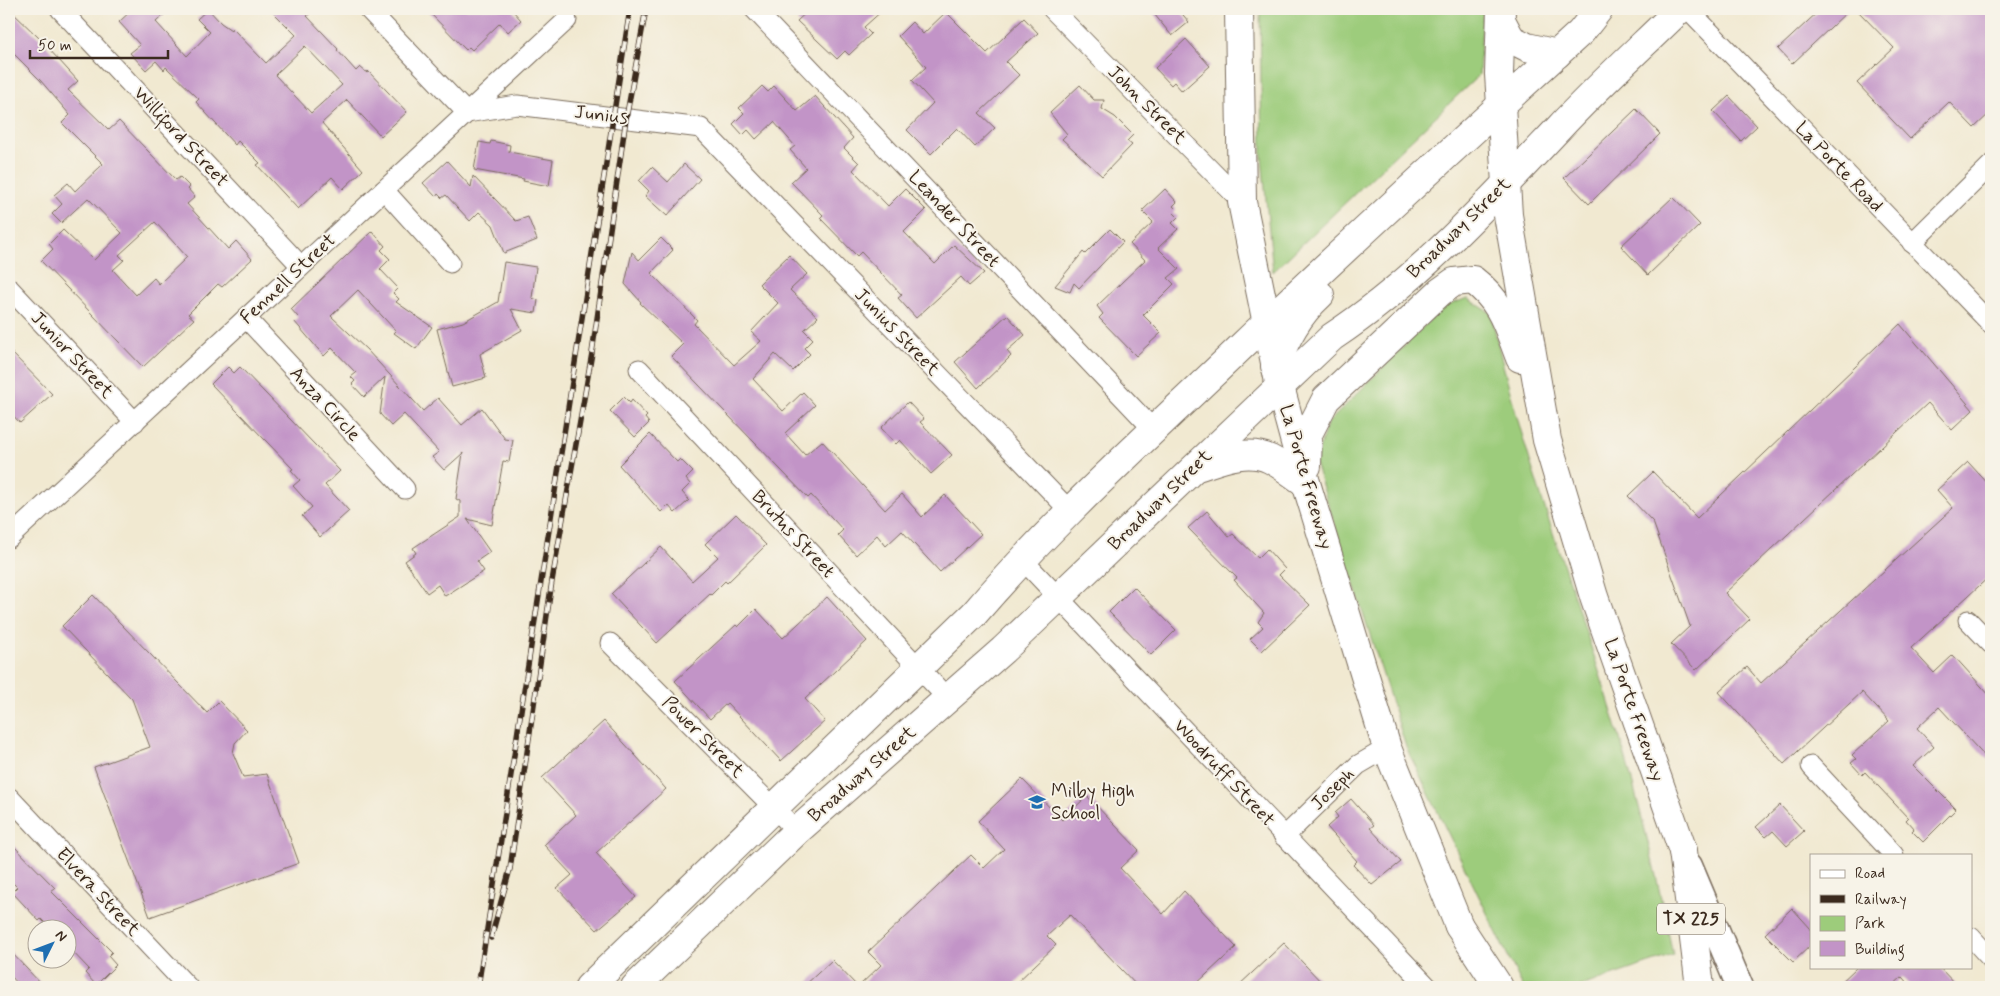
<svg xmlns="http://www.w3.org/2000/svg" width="2000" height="996" font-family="Mynerve,sans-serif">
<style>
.green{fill:#9dcc7b;stroke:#6c7b4c}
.building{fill:#c294c7;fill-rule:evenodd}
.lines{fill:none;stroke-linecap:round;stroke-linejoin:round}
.minor-casing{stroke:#7b6d5d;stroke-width:21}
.secondary-casing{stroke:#7b6d5d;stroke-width:29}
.primary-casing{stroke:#7b6d5d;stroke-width:30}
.motorway-casing{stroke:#7b6d5d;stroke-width:30}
.minor{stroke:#fff;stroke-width:19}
.secondary{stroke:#fff;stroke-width:26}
.primary{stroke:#fff;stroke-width:28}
.motorway{stroke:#fff;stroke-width:28}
.rail-casing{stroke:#3b2a1e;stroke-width:5.5}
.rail{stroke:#f7f3e8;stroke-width:4;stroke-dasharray:11;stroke-linecap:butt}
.labels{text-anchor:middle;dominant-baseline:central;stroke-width:4;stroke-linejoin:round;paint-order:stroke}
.shield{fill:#f7f3e8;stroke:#73665b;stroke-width:1}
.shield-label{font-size:18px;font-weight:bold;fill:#3b2a1e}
.street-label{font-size:19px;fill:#3b2a1e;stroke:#f7f3e8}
.poi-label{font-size:19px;fill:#3b2a1e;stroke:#f7f3e8;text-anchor:start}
</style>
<rect width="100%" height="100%" fill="#f7f3e8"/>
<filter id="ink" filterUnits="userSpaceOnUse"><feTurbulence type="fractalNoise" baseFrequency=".02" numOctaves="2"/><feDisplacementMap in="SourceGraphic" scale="10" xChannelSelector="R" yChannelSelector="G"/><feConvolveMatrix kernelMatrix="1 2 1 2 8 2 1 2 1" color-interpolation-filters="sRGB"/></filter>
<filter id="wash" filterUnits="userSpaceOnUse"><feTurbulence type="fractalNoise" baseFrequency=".0096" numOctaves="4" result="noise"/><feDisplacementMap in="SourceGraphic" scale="20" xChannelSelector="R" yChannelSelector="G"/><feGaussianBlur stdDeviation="1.12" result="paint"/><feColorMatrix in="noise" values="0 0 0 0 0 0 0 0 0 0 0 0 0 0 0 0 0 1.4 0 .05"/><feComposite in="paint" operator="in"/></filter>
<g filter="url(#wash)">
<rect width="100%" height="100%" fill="#f1e9d1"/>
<g class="green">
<path d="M1260,9H1483L1479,75L1273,272L1262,158Z"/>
<path d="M1467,298L1491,313C1521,456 1576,592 1618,732C1640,805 1658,880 1673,955L1578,987H1523L1406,747L1315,463L1327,424L1442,308Z"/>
</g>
<g id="blocks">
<g class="building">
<path d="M9,9L39,38L78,81L68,90L109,130L119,121L176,180L180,177L190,187L188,189L195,197L187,204L228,249L236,241L252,259L222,287L218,284L188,314L194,319L143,367L41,261L53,249L49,244L63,230L94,260L122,233L88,198L61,223L52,214L62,204L54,195L68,183L75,191L103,164L62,123L70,115L40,80L9,49ZM155,222L187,257L159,284L154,278L136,295L113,270L124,260L119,255Z"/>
<path d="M133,9H170L156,22L187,56L210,32L197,19L208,9L221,23L231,30L232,28L266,63L296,35L270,9H315L307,16L338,49L337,50L356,71L360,67L367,73L368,71L407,112L381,136L347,100L322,123L363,170L343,189L332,177L298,209L257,165L260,163L238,141L235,145L225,134L196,102L199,99L166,67L164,70L156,61L146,70L130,53L140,45L119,22ZM305,46L342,85L311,113L275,75Z"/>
<path d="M426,9H515L513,11L521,20L508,32L500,23L472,50L469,47L466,50Z"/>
<path d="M810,9H884L864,27L871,34L849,55L845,51L837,59L797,21Z"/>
<path d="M1150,9H1178L1189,22L1172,36Z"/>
<path d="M1821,9H1850L1792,64L1778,49Z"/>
<path d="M1856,9H1991V112L1974,128L1949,102L1910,139L1857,83L1894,48Z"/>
<path d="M946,12L987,53L1024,18L1038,33L1006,62L1019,75L979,113L995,128L975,147L957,128L931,154L907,130L933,103L912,80L926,67L898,36L912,22L923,34Z"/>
<path d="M1186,39L1210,66L1182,91L1174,82L1171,85L1155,68Z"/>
<path d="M1080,85L1094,100H1104L1102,109L1115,117L1133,135L1127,141L1132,145L1102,176L1062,139L1067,134L1050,113Z"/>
<path d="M762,86L768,92L774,86L797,111L815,96L853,138L844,148L859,163L853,170L888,206L905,189L926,210L904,232L935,264L954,245L984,273L969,286L961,277L916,318L898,298L902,295L861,252L857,256L820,218L823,215L791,182L806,168L790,150L795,146L774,122L756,139L748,130L743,135L733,124L744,113L739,108Z"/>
<path d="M1729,96L1757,126L1741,141L1713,111Z"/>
<path d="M1636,109L1660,134L1589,204L1564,178Z"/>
<path d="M491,141L510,145L509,152L553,160L549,186L523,181L524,179L474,170L479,142L490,144Z"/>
<path d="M447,161L471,187L473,176L516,221L528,217L537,240L504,253L493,225L479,212L470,221L446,195L442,198L438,194L436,197L423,183Z"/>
<path d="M684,164L700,179L667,216L645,196L649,191L639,181L652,167L668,182Z"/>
<path d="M1165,189L1177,202L1173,206L1176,209L1173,212L1178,217L1172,223L1178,229L1158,248L1179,269L1168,278L1174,284L1143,315L1161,333L1136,356L1099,318L1103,314L1097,306L1145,260L1130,244L1153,222L1142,211Z"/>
<path d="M1673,197L1700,225L1648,275L1621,246Z"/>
<path d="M1110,229L1123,242L1079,288L1074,283L1070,292L1055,286L1083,252L1085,254Z"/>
<path d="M372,231L385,246L381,250L390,259L380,269L398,288L393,293L399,299L396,302L432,327L416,349L394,333L396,331L358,290L331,316L367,350L423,411L438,398L462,425L482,408L505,439L513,440L509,462L503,461L492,525L467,519L490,552L477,561L484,571L445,596L438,585L427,593L405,561L416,553L413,548L460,517V501L456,499L463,453L444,470L432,457L439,452L404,414L391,426L380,414L385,377L364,397L352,384L355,381L351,377L356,373L332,348L324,356L294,321L298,317L291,309Z"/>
<path d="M661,238L673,250L651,273L697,320L694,324L734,365L761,341L751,332L778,303L759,284L789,255L807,274L790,290L818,317L804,330L813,339L804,348L810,354L793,371L775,354L753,379L783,411L803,392L815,405L785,433L805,455L822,441L885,510L902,494L922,517L945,495L981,534L940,572L902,531L886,546L877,535L856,555L838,535L843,530L811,495L808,498L671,356L683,344L640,303L641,302L625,284L632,252L639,260Z"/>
<path d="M504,262L536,267L532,298L538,300L536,313L511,309L522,330L480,354L486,378L452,387L437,329L463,322L498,302Z"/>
<path d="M1007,315L1025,335L1007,351L1011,356L978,388L955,362Z"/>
<path d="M1900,324L1973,410L1952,430L1928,403L1725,593L1750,619L1696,670L1671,644L1690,626L1653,522L1628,496L1653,472L1697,518Z"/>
<path d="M9,350L52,394L20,423L9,411Z"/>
<path d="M228,367L234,373L240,367L340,471L325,485L349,511L320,537L302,516L312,507L293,486L300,480L291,470L293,469L211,384Z"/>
<path d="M624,397L630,403L632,400L647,416L645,418L649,423L635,437L610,411Z"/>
<path d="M908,402L924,419L920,422L952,455L931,474L900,440L896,444L881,428Z"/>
<path d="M650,434L677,462L680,459L693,472L686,479L690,484L682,492L689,500L675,513L668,505L661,512L619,465Z"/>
<path d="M1968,462L1991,487V575L1911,648L1934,673L1953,655L1991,697V763L1939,707L1917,728L1934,747L1913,766L1956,809L1923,842L1912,831L1914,829L1906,820L1908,818L1865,772L1862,775L1851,763L1856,759L1852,755L1889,721L1862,692L1784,764L1719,692L1747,667L1761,683L1953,508L1937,490Z"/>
<path d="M1207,511L1229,537L1233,534L1258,558L1267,549L1285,569L1279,575L1310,605L1262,651L1250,639L1263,627L1258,622L1264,613L1234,580L1237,578L1188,528Z"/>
<path d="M736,514L766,545L727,583L725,581L711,595L710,594L657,643L611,594L661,547L692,581L718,557L705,544Z"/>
<path d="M1134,587L1176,630L1151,655L1109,612Z"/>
<path d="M93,595L207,713L219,701L247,730L235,743L233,753L243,777L267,774L299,863L150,917L94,767L150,747L132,699L62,626Z"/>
<path d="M827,597L867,641L805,699L825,721L781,761L727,703L710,719L675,681L736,625L738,627L756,609L783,638Z"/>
<path d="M604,721L666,789L596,853L636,897L597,930L557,888L572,875L544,845L576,815L542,778Z"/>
<path d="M1022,779L1062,820L1087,796L1139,850L1120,868L1163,914L1184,891L1236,947L1193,987H1138L1070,915L1047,936L1056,945L1012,987H803L832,960L858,987L881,965L868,952L971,855L984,868L1004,849L978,821Z"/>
<path d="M1351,799L1374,825L1370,828L1401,862L1372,885L1353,865L1357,861L1327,827L1338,817L1335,813Z"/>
<path d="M1780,805L1804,831L1787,846L1773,831L1766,837L1756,827Z"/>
<path d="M9,841L55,888L51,891L112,952L108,956L116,965L96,985L85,973L89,969L68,947V928H50L41,919L39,921L12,892L17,887L9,879Z"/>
<path d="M1792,908L1811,929V945L1793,962L1765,934Z"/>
<path d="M1284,943L1326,987H1237Z"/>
<path d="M9,950L44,987H21L9,974Z"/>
<path d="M1857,967H1939L1958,987H1911L1902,977L1891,987H1836Z"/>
</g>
</g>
</g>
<g filter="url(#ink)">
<use href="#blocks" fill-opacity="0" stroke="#7b6d5d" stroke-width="1"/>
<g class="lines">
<g class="minor-casing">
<g id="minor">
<path d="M60,9L301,266"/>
<path d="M368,9L467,113L517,105L701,128L1069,510"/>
<path d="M754,9L1153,429"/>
<path d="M1052,9L1242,202"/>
<path d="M1688,9L1991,324"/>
<path d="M384,190L450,263"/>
<path d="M1912,243L1991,165"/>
<path d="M9,288L135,422"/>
<path d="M246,318L405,489"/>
<path d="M639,369L947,698"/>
<path d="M9,538L567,20"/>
<path d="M1021,558L1428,987"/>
<path d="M1968,620L1991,644"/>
<path d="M610,643L797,831"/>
<path d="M1811,766L1894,855"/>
<path d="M9,797L188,987"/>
<path d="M1284,837L1358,765L1387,748"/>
<path d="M1971,937L1991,959"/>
</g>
</g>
<g class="secondary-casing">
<path id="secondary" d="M1689,866L1740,987"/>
</g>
<g class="primary-casing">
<g id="primary">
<path d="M1239,9L1242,202L1280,387L1306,483L1387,748L1459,926"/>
<path d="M1501,9L1499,74L1508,215L1547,440L1594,597L1683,851"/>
<path d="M1501,20L1511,39L1527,47L1557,54"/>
<path d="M1275,366C1286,338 1298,315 1320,295"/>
<path d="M1307,466L1308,434L1326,399L1440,292L1454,282L1473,280C1503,303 1507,325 1520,358"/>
<path d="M1197,467C1219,460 1247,448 1270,459C1282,465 1294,475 1306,483"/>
<path d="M589,987L974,614C1057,517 1151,434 1243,345C1354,239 1468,135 1581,32L1599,9"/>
<path d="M635,987L797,831L1003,650L1332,337C1417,281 1488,203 1558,129C1597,87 1639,49 1680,9"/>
</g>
</g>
<g class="motorway-casing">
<g id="motorway">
<path d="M1683,851L1700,987"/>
<path d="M1459,926L1499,987"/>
</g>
</g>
<use href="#minor" class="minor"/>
<use href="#secondary" class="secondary"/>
<use href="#primary" class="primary"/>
<use href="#motorway" class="motorway"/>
<g class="rail-casing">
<g id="rail">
<path d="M491,938L510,869L552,581L592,353L626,119L646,9"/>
<path d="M478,987L630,9"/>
</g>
</g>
<use href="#rail" class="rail"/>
</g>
</g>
<defs>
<g id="school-bare" transform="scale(1.35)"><path d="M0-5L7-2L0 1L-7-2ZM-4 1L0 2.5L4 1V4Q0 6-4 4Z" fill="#1f6fb2" stroke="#f7f3e8" stroke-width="2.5" paint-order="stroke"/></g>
</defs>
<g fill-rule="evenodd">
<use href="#school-bare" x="1037" y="802"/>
</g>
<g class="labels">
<rect class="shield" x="1657" y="903.5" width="68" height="31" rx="4"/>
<g class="shield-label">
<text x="1691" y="919">TX 225</text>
</g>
<g class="street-label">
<text transform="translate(1147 105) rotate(45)">John Street</text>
<text transform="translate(601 115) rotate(7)">Junius</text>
<text transform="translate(181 137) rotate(47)">Williford Street</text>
<text transform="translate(1839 167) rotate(46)">La Porte Road</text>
<text transform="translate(954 219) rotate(47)">Leander Street</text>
<text transform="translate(1459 228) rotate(-44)">Broadway Street</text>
<text transform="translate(288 279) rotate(-43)">Fennell Street</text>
<text transform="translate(897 332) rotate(46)">Junius Street</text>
<text transform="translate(72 355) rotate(47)">Junior Street</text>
<text transform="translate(325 404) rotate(47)">Anza Circle</text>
<text transform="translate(1306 477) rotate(74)">La Porte Freeway</text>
<text transform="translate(1160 500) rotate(-44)">Broadway Street</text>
<text transform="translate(793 534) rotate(47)">Brutus Street</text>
<text transform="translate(1634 710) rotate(71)">La Porte Freeway</text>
<text transform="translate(703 737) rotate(45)">Power Street</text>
<text transform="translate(1224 773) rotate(47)">Woodruff Street</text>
<text transform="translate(862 774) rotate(-41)">Broadway Street</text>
<text transform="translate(1333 789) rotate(-44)">Joseph</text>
<text transform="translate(98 892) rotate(47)">Elvera Street</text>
</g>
<g class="poi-label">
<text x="1051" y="791">Milby High<tspan x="1051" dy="22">School</tspan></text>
</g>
</g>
<rect width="2000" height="996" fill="none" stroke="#f7f3e8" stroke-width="30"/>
<rect x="1810" y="854" width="162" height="115" fill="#f7f3e8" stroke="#aca397"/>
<rect x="1820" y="870" width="25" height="8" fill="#ffffff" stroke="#aca397"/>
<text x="1855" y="878" font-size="15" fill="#3b2a1e">Road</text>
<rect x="1820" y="895" width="25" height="8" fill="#3b2a1e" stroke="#aca397"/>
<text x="1855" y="904" font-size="15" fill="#3b2a1e">Railway</text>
<rect x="1820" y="916" width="25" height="15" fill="#9dcc7b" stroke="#aca397"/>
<text x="1855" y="928" font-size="15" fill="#3b2a1e">Park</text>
<rect x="1820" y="941" width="25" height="15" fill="#c294c7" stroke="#aca397"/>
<text x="1855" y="954" font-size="15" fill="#3b2a1e">Building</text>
<g transform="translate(52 944) rotate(48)"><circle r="24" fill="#f7f3e8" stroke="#aca397"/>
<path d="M0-4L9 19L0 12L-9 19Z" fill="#1f6fb2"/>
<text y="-8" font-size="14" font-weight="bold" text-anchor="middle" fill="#3b2a1e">N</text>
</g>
<path d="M30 50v8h138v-8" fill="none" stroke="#3b2a1e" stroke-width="2.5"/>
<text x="38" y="50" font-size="15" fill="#3b2a1e" stroke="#f7f3e8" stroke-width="4" paint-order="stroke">50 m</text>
</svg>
